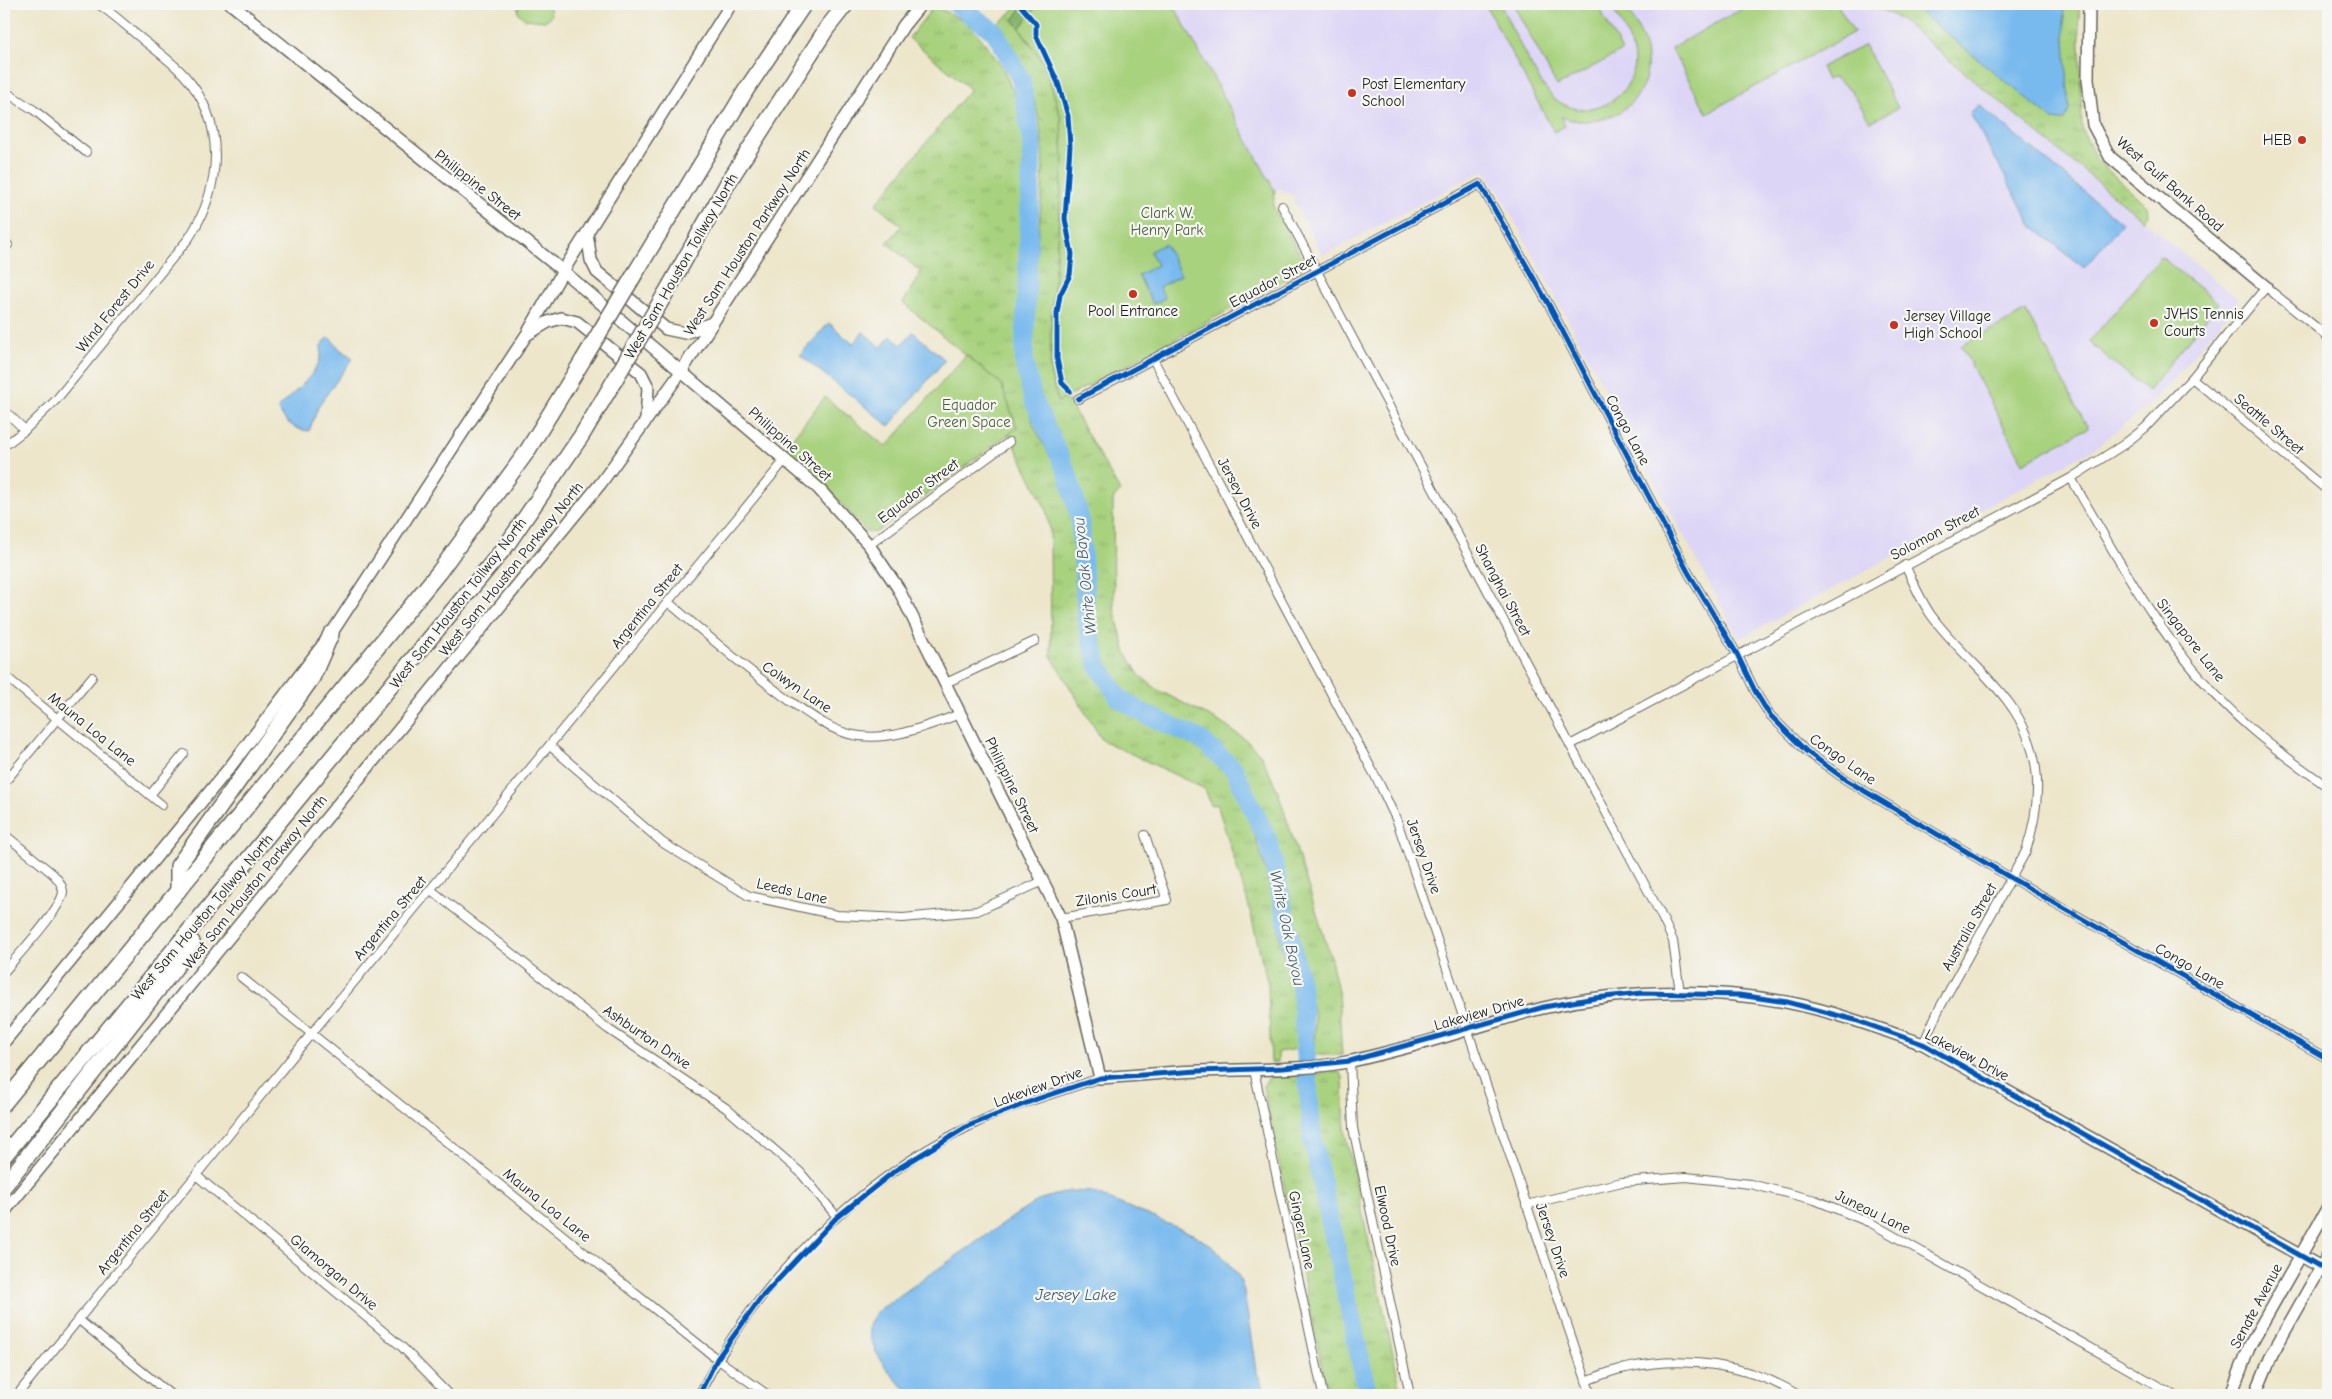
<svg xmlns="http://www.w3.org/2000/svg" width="2332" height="1399" font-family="'Comic Neue',sans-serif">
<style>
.built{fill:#ddd5f6}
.grass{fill:url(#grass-tufts);stroke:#62774d}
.forest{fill:url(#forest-firs);stroke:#516844}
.park{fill:#a8d27e;stroke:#62774d}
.water{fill:#79baee;stroke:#4a6b85}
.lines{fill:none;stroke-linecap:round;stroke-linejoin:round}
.river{stroke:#79baee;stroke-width:19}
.street-casing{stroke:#656359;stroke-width:10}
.secondary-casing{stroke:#656359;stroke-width:14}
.highway-casing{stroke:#656359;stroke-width:18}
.street{stroke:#fff;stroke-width:8}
.secondary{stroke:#fff;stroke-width:11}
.highway{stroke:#fff;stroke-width:15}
.highway-bridge-casing{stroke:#656359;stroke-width:18;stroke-linecap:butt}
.highway-bridge{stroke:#fff;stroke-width:15}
.cycleway-casing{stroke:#f6f6f2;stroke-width:8}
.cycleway{stroke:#0057b8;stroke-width:5}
.poi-dot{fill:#c8321e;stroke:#f6f6f2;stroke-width:2}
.labels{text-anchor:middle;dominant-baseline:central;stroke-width:4.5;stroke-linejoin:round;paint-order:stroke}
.poi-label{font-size:15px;fill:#1c1c1c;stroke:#f6f6f2;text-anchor:start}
.street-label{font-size:15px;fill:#1c1c1c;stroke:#f6f6f2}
.park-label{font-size:15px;fill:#4d5c3e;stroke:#f6f6f2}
.water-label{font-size:16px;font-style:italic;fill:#415b70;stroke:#f6f6f2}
</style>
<defs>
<pattern id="grass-tufts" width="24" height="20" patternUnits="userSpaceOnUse" patternTransform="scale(1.25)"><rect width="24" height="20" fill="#a8d27e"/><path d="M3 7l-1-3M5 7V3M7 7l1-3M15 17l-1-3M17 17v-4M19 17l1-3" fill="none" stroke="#90b46c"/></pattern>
<pattern id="forest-firs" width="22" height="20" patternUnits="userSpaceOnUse" patternTransform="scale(1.25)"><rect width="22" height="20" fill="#86b46d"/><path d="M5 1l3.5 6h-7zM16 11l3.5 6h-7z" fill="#6d9259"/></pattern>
</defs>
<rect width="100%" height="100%" fill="#f6f6f2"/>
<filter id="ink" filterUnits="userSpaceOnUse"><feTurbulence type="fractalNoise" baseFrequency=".02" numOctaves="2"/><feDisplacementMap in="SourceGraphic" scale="10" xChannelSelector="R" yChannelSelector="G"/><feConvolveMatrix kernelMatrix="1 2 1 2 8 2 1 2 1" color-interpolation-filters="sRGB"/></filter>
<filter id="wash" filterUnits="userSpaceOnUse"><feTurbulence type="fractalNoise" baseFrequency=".0096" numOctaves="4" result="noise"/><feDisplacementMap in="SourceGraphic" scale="20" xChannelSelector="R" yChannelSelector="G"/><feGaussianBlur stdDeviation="1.12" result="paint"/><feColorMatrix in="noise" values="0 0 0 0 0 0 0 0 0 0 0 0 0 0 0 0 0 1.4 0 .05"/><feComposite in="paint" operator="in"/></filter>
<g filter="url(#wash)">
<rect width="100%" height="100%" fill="#ede6cb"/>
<path class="built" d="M1173,4H1871L1900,19L2239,300L2175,378L2147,407L2095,448L1739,639L1498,190L1495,189L1484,170L1323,255L1293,200L1295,196L1280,189L1275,191Z"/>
<g class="grass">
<path d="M1018,4H1024L1014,20L1045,65L1061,118L1063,160L1051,329L1050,371L1058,401L1066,397L1120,491L1113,499L1114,608L1126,653L1139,675L1158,690L1218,721L1245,739L1261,755L1278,792L1330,955L1338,991L1342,1055H1314C1314,1037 1319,1009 1306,997C1295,926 1284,854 1251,789C1246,780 1242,768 1235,761C1224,748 1209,735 1193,727C1179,719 1162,716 1148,710C1124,699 1102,667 1097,642C1088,595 1092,544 1082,497C1071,449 1037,411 1031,361C1022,270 1067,157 1023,72C1015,57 1003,42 993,27L1009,15Z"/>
<path d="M1871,4H2079L2082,129L2096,159L2147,206L2148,214L2143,220L1900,19Z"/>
<path d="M934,6L965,21L981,38L1002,66L1017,101L1027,144L1029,181L1018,341V374L1034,426L1067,489L1074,521L1078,619L1089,652L1112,696L1127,711L1175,733L1223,767L1247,808L1274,899L1283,955L1294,989L1298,1049L1278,1052V1062L1271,1063L1268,985L1248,903L1217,804L1211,805L1205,789L1102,740L1051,656L1050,530L1046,509L1009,434L1017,427L1001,384L903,303L921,272L887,243L902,226L876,204L970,89L909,38Z"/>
<path d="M1339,1072L1343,1077L1345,1133L1402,1395H1328L1263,1086L1269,1077Z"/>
</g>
<path class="forest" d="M1024,4H1043L1025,34L1013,20Z"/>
<g class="park">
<path d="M518,4H543L550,8L551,16L545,21L525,19L518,13Z"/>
<path d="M1038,4H1173L1275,191L1273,206L1303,260L1300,272L1058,402L1050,371L1051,329L1063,160L1061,118L1045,65L1020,28Z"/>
<path d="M1485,4H1500C1512,27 1537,84 1555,99C1587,124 1635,100 1634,59C1633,40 1619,21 1610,4H1624C1632,18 1642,33 1646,50C1656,101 1607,133 1561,117L1565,126L1554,132Z"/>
<path d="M1513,4H1597L1622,51L1557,86Z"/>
<path d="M1751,4H1837L1854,32L1707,113L1671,48Z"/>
<path d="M1865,45L1898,108L1870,122L1851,90L1834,77L1827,80L1821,67Z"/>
<path d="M2161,257L2218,303L2148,391L2089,342Z"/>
<path d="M2026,311L2088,428L2023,463L1961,346Z"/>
<path d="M966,355L1001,384L1017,428L875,533L866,531L825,485L783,450L825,397L886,447Z"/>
</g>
<g class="water">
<path d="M1910,4H2063L2069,110L2065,120L2052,119Z"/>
<path d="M1979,105L2122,223L2084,268L2032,226L1970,113Z"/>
<path d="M1165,244L1181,275L1159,287L1165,298L1153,304L1138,275L1157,265L1150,251Z"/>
<path d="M829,323L853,344L863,332L881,347L891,336L901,345L913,332L945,360L889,426L800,355Z"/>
<path d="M329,337L341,350L353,358L319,405L309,431C294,430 285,422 278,409C293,391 325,371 321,345Z"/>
<path d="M1070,1191L1092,1192L1195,1235L1217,1250L1238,1275L1244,1291L1256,1371L1268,1395H915C897,1386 867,1348 869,1326C870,1322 874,1317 876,1312L1014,1216L1041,1199Z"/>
</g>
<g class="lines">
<path class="river" d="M956,4L995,32L1021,79L1032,144L1024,362L1033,399L1068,474L1080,519L1087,623L1098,665L1119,698L1145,714L1200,739L1234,769L1269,843L1301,986L1312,1137L1368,1395"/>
</g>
</g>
<g filter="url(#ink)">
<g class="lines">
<g class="street-casing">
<g id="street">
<path d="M4,91L34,110L86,152"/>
<path d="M1282,206L1660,913L1673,941L1680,993"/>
<path d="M4,241L8,245"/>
<path d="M1153,359L1380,785L1397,821L1591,1395"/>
<path d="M2192,378L2328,491"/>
<path d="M1078,399L1480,184L1549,305L1688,572L1737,654L1755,691L1769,714L1806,751L1846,780L2011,878L2328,1059"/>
<path d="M4,410L25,430"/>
<path d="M4,446L25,430L56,400L189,238C222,187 227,122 184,75C172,62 157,51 143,40C128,28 114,14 98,4"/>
<path d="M2071,478C2122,567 2171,659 2249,727C2274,749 2301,768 2328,787"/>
<path d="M869,545L1009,442"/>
<path d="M1905,565C1913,582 1920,599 1931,615C1954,647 1986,672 2009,703C2043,750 2043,798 2026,851L1938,1011L1923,1044"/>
<path d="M668,602C708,636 747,670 790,701C809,714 829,730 853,735C889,742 927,726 960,714"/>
<path d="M4,675L162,805"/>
<path d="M946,683L1035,641"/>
<path d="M1570,745L2071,478L2123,445L2145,428L2192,378L2266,287L2328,337"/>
<path d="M550,746L663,843L749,896L837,915L903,918L977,911L1043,881"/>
<path d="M4,783L92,677"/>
<path d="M150,795L184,754"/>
<path d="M4,834L53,874C58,879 62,884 63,891C63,908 16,957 4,972"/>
<path d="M431,890L608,1029L726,1108L800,1172L837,1217"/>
<path d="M1061,918L1167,900L1145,835"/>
<path d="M241,977L717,1359L768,1395"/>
<path d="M1350,1061L1353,1128L1410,1395"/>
<path d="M1254,1070L1323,1395"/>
<path d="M197,1176L402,1347L449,1395"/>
<path d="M1526,1205L1622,1182L1686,1177L1750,1184L1815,1200L1871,1223L2174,1395"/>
<path d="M79,1320L171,1395"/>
<path d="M1586,1381C1599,1376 1612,1370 1626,1368C1683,1355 1749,1364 1798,1395"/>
<path d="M17,1395L311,1034L785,460"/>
<path d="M699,1395C754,1284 857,1182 968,1127C1009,1106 1056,1093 1100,1078"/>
</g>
</g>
<g class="secondary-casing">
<g id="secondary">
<path d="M231,4L563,271L818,488L869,545L898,588L1061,918L1100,1078C1133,1076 1167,1072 1200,1071C1249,1069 1304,1071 1352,1061C1390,1052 1429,1042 1466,1030C1492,1023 1517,1014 1543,1008C1622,990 1706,988 1786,1002C1833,1011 1878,1028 1923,1044L2328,1271"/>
<path d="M2089,4L2088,79L2093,125L2110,157L2266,287"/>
<path d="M587,233L591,260L597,272L666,329L685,333L712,323"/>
<path d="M528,334L548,322L561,318L577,322L641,373L648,387L646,420"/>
<path d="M4,1042L230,767L331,634L527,334L563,271L731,4"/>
<path d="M4,1212L601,483L681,372L904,25L921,4"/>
<path d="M2231,1395L2250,1345L2328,1207"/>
<path d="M2255,1395L2272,1354L2328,1255"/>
</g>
</g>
<g class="highway-casing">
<g id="highway">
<path d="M636,272L746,90L804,4"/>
<path d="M671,284L729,181L827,28L846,4"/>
<path d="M178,891V866L312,678L331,634"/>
<path d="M4,1103L439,572L526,453L583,360"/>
<path d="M4,1156L506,546L582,435L607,393"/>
<path d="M4,1186L175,968L192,942"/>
</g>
</g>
<use href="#street" class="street"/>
<use href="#secondary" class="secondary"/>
<use href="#highway" class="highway"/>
<g class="highway-bridge-casing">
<g id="highway-bridge">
<path d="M583,360L636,272"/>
<path d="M607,393L671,284"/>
</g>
</g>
<use href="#highway-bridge" class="highway-bridge"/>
<g class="cycleway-casing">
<g id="cycleway">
<path d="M1019,4L1036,24V35L1058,83L1068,116L1070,146L1065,219L1072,254L1070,275L1060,295L1057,313V359L1062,383L1070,391"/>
<path d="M1078,399L1480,184L1549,305L1688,572L1737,654L1755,691L1769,714L1806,751L1846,780L2011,878L2328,1059"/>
<path d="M699,1395L717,1359L760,1299L837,1217L896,1170L968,1126L1037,1099L1100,1078L1198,1071L1283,1068L1350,1061L1544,1007L1595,998L1642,993L1739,995L1787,1002L1855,1020L1923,1044L2328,1271"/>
</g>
</g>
<use href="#cycleway" class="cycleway"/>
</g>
</g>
<g class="poi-dot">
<circle cx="1352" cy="93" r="5"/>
<circle cx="2302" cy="140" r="5"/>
<circle cx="1133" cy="294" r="5"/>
<circle cx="2154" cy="323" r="5"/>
<circle cx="1894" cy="325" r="5"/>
</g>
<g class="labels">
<g class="poi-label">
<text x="1362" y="84">Post Elementary<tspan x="1362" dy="17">School</tspan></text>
<text x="2292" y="140" text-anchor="end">HEB</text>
<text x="1133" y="311" text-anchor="middle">Pool Entrance</text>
<text x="2164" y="314">JVHS Tennis<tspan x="2164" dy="17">Courts</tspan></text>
<text x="1904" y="316">Jersey Village<tspan x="1904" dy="17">High School</tspan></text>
</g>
<g class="street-label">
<text transform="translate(2170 184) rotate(41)">West Gulf Bank Road</text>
<text transform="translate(478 185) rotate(38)">Philippine Street</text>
<text transform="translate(747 242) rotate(-57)">West Sam Houston Parkway North</text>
<text transform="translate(681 266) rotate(-60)">West Sam Houston Tollway North</text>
<text transform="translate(1273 281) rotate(-28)">Equador Street</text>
<text transform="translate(115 306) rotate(-51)">Wind Forest Drive</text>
<text transform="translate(2269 424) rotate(40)">Seattle Street</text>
<text transform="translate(1628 430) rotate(62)">Congo Lane</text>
<text transform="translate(790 444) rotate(41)">Philippine Street</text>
<text transform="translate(918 491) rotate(-37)">Equador Street</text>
<text transform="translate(1240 493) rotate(62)">Jersey Drive</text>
<text transform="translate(1935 533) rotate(-28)">Solomon Street</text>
<text transform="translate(511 569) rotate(-51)">West Sam Houston Parkway North</text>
<text transform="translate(1503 590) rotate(62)">Shanghai Street</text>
<text transform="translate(458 603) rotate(-52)">West Sam Houston Tollway North</text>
<text transform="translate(647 606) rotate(-51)">Argentina Street</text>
<text transform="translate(2191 640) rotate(52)">Singapore Lane</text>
<text transform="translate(797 687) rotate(34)">Colwyn Lane</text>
<text transform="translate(92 729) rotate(39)">Mauna Loa Lane</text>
<text transform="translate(1843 759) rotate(35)">Congo Lane</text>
<text transform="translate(1012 785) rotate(64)">Philippine Street</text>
<text transform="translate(1424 856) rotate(71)">Jersey Drive</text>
<text transform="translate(255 882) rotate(-51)">West Sam Houston Parkway North</text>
<text transform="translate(792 891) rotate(13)">Leeds Lane</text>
<text transform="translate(1116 895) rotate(-9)">Zilonis Court</text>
<text transform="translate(202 917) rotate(-50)">West Sam Houston Tollway North</text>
<text transform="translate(390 918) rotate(-50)">Argentina Street</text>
<text transform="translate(1969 927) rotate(-61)">Australia Street</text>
<text transform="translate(2190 966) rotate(30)">Congo Lane</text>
<text transform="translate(1479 1013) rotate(-16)">Lakeview Drive</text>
<text transform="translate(647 1037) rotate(34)">Ashburton Drive</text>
<text transform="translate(1967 1055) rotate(28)">Lakeview Drive</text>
<text transform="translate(1038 1087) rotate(-20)">Lakeview Drive</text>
<text transform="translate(547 1205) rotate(39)">Mauna Loa Lane</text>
<text transform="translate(1873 1212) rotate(26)">Juneau Lane</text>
<text transform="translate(1388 1226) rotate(78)">Elwood Drive</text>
<text transform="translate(1302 1230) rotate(78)">Ginger Lane</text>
<text transform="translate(133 1232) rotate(-51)">Argentina Street</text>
<text transform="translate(1553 1240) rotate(71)">Jersey Drive</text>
<text transform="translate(334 1272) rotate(40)">Glamorgan Drive</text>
<text transform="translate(2256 1306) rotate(-62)">Senate Avenue</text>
</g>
<g class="park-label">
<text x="1167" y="213">Clark W.<tspan x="1167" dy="17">Henry Park</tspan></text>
<text x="969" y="405">Equador<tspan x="969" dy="17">Green Space</tspan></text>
</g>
<g class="water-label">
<text transform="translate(1085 576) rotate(-96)">White Oak Bayou</text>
<text transform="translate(1287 928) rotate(78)">White Oak Bayou</text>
<text x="1076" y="1295">Jersey Lake</text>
</g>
</g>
<rect width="2332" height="1399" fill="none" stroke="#f6f6f2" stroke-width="20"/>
</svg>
